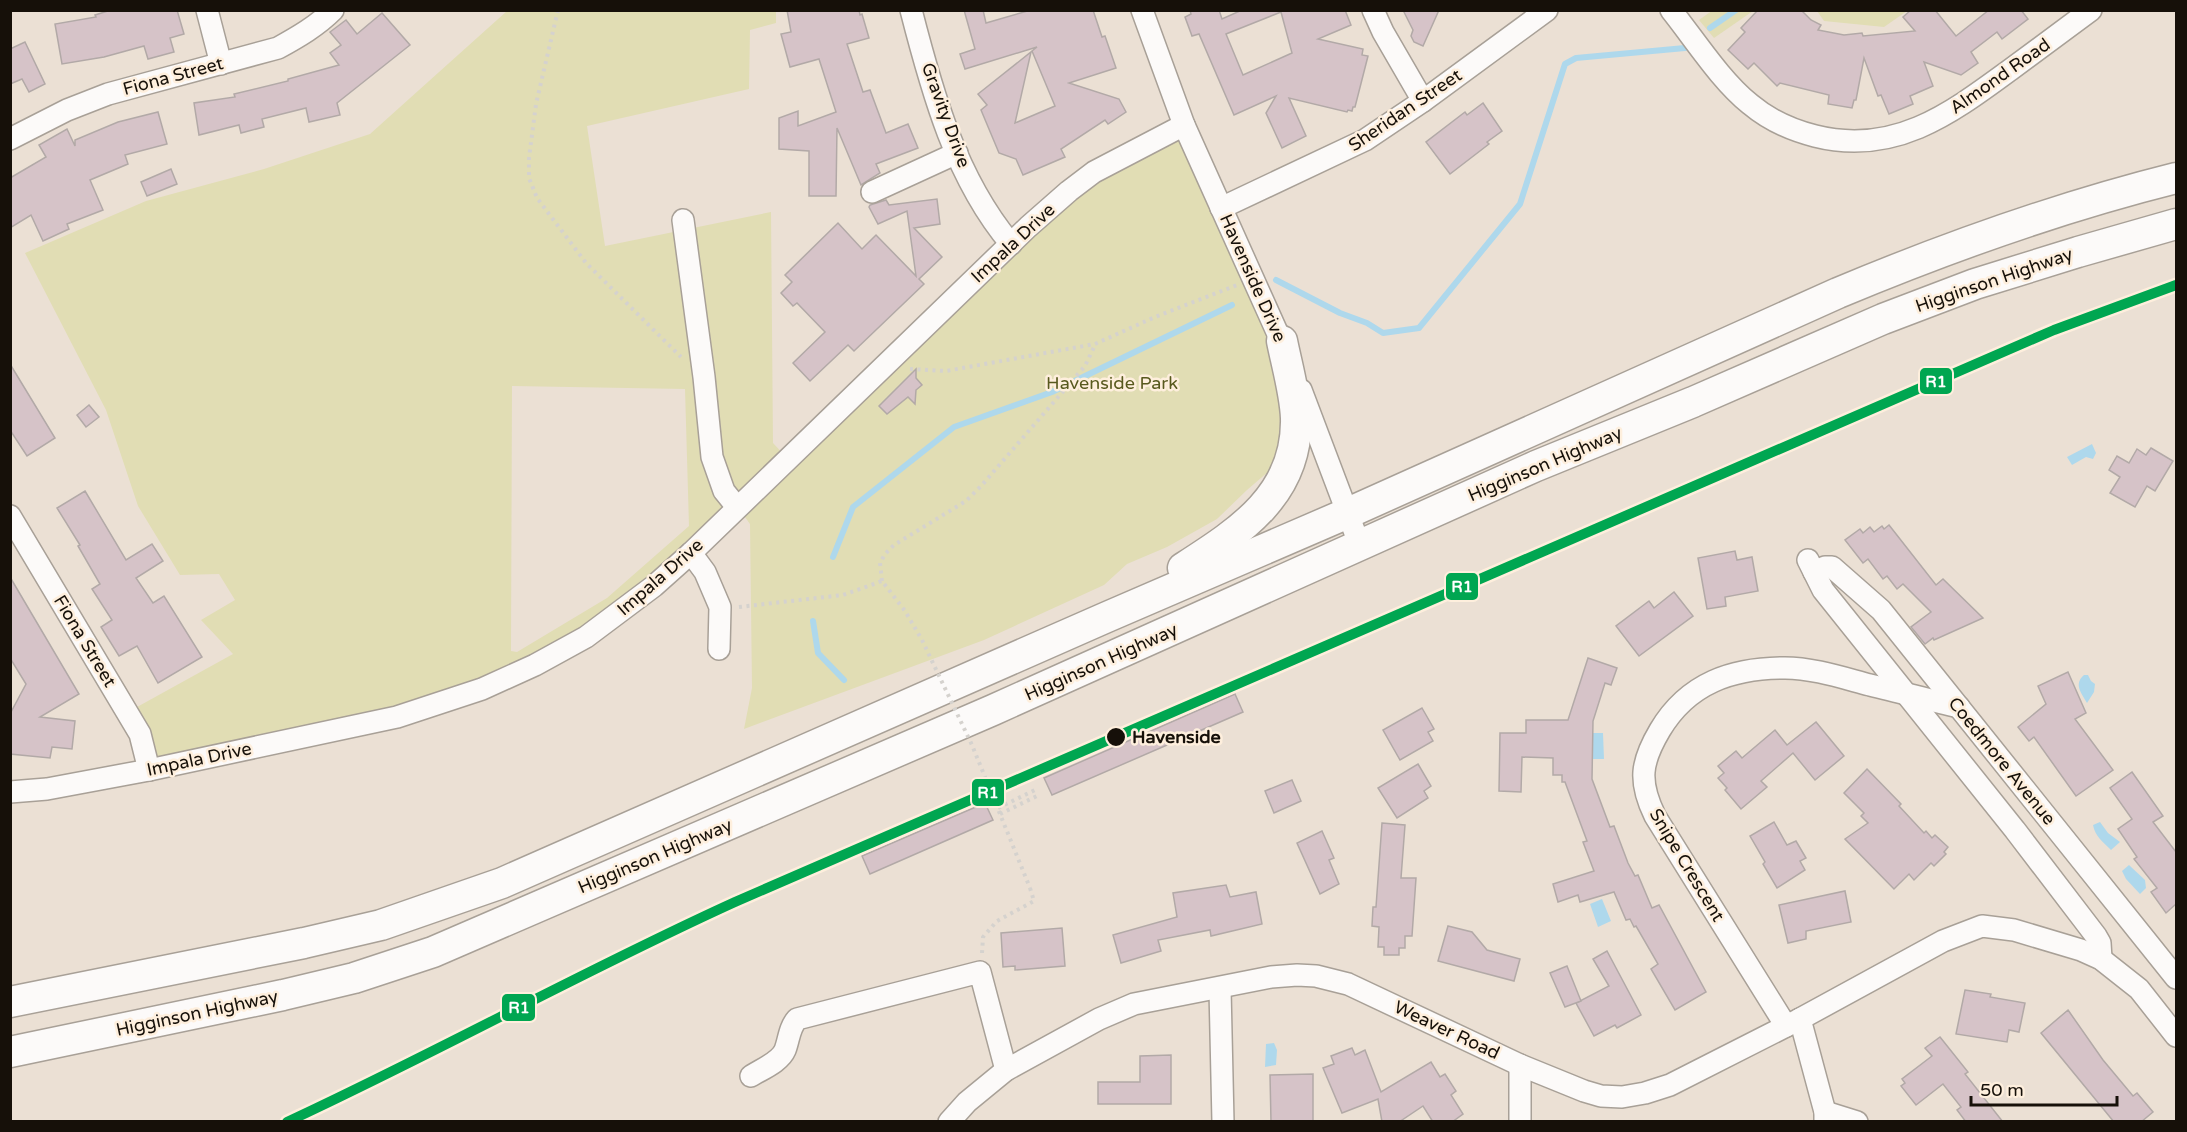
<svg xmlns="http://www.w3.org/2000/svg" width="2187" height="1132" font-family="'Varela Round',sans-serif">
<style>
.green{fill:#e1ddb4;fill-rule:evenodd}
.water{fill:#aed8ec}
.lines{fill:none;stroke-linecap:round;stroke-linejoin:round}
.stream{stroke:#aed8ec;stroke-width:6}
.building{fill:#d6c3c8;stroke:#b2a9a7;stroke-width:1.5;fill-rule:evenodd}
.minor-casing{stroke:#a8a097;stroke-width:24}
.highway-casing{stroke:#a8a097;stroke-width:33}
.path{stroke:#d5d2ce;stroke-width:4;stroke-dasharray:3 4.5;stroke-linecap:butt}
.minor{stroke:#fcfaf9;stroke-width:21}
.highway{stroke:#fcfaf9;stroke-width:30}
.path-bridge{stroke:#d5d2ce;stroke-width:4;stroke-dasharray:3 4.5;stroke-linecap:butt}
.rail-1-casing{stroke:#feefdd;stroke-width:15}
.rail-1{stroke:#00a651;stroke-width:10}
.stop-dot{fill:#161009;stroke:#feefdd;stroke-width:2}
.labels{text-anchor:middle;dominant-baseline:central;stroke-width:5;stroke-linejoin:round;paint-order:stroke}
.street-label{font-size:18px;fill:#161009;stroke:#feefdd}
.park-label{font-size:18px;fill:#58591e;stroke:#feefdd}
.stop-label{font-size:18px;font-weight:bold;fill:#161009;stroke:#feefdd;text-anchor:start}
.line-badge{stroke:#feefdd;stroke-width:2}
.badge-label{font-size:16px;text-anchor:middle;font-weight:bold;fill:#fff}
</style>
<rect width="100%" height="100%" fill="#ebe0d4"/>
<g class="green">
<path d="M1713,10H1753V11L1714,38L1699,20Z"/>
<path d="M507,11H776V23L750,30L749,89L587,126L605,246L771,212L773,443L787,458L1029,226L1184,125L1280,340L1289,454L1247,490L1217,519L1167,547L1127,564L1104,585L984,640L744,729L752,688L750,524L737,506L653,585L495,683L150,771L128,712L233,654L201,620L235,600L219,574L180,575L138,506L106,410L25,253L146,201L264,169L370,134ZM512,386L685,389L689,526L607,598L517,652L511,651Z"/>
<path d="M1817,11H1907L1884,27L1824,21Z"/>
</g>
<g class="water">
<path d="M2092,444L2096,453L2093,459L2086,457L2072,465L2067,457Z"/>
<path d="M2084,675H2088L2091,681L2095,684L2094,692L2087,703C2082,694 2073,684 2084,675Z"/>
<path d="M1593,733H1603L1604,759H1593Z"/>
<path d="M2100,822L2108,833L2120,842L2111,850C2103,842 2095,836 2093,825Z"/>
<path d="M2129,865L2145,880L2146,888L2140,894L2126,879L2122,871Z"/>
<path d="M1602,899L1611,921L1598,927L1590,904Z"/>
<path d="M1274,1043L1277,1050L1276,1065L1265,1067L1266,1044Z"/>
</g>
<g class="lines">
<g class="stream">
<path d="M1710,28L1736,10"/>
<path d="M1276,280L1340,313L1367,323L1383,333L1419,328L1520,204L1565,64L1576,58L1685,48"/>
<path d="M833,557L853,507L954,427L1052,392L1232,305"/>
<path d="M813,621L818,653L844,680"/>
</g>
</g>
<g class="building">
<path d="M111,10H177L184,34L170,38L174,52L148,59L144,46L104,57L62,64L55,24L96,17L95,15Z"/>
<path d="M787,10H859L860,15L862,14L869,38L847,44L863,92L870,90L886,133L908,124L918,148L876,164L880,173L861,185L837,128L836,196H809V151L779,149V118L798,111V126L836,112L819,59L790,67L781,34L791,32Z"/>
<path d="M964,10H983L986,23L1031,10H1093L1102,37L1105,36L1116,68L1069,83L1119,99L1126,112L1108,124L1105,120L1061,149L1065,157L1023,175L1016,159L999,153L981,110L987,105L978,94L1031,52L1015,123L1055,106L1032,51L1037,47L965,69L960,54L975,49Z"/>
<path d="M1190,10H1219L1222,19L1242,10H1345L1351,25L1318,39L1363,49L1362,55L1368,56L1355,107H1353L1352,111L1348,110L1347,112L1289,98L1306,136L1282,148L1266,113L1276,96L1234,115L1199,34L1192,36L1185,17L1191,14ZM1281,12L1292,53L1243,75L1226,34Z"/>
<path d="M1403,10H1439L1423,46L1414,42L1411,36L1413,30Z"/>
<path d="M1758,10H1801L1811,20L1821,25L1818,30L1844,35L1862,33L1863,36L1915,31L1903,17L1911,10H1935L1956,36L1989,10H2021L2028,19L2002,39L1997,32L1971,52L1978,63L1961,75L1924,62L1933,86L1910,96L1913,104L1889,114L1881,95L1878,96L1864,58L1856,100H1854L1852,108L1828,104L1829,95L1780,83L1777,86L1754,63L1748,69L1728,50L1745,32L1741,28Z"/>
<path d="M382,13L410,45L337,103L340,115L309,122L306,108L262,119L264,127L241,133L239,125L199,135L194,103L235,97L234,94L288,81V79L339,65L330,53L341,45L330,32L346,20L357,34Z"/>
<path d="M25,42L45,84L29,92L22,79L10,84V49Z"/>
<path d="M1483,103L1502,131L1487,142L1489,144L1450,174L1426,142L1465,112L1467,115Z"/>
<path d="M158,112L167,144L125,155L128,164L90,180L103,210L67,224L69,229L43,241L31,215L10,228V178L46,157L39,145L67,129L75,146V140L118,122Z"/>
<path d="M171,169L177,184L147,196L141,182Z"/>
<path d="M937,199L940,224L914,228L942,257L919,279L924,284L854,351L848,345L810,381L793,363L825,332L797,303L793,306L781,293L792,282L785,275L838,223L862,249L876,235L916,276L907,211L878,224L869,207L870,205L886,200L889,205Z"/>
<path d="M10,364L55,438L27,456L10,430Z"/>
<path d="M916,369V378L922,385L916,390L915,404L908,397L887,414L879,406Z"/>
<path d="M89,405L99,417L86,427L77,415Z"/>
<path d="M2151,448L2173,461L2155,491L2147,486L2135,507L2110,493L2120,477L2109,470L2117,456L2129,463L2137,449L2146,455Z"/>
<path d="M85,491L126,560L152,544L163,561L136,578L153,603L164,596L202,657L158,683L137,646L119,656L101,627L112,620L92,589L100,584L78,546L80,545L57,508Z"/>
<path d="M1889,525L1936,585L1943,579L1983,618L1934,640L1933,638L1925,644L1911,627L1931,612L1903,584L1897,589L1887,576L1883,579L1868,559L1863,563L1845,540L1860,529L1863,533L1870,527L1874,532L1882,526L1884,529Z"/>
<path d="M1735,551L1737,560L1752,557L1758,591L1725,597L1726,606L1707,609L1698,558Z"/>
<path d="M10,577L79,694L40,717L75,721L72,749L52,747L50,758L10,754V714L26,684L10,658Z"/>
<path d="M1674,592L1693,616L1639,656L1616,626L1649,601L1654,608Z"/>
<path d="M1588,658L1617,668L1611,685L1605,683L1593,721L1592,779L1610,827L1614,826L1628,863L1635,876L1638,875L1652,908L1659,905L1706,992L1675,1010L1651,969L1658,964L1636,926L1634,927L1630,919L1626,920L1614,892L1580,902L1578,895L1558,902L1553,884L1594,871L1583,842L1587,841L1565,782H1562V775H1553V758L1522,757L1521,792L1499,791L1500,733H1526V720H1568Z"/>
<path d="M2068,672L2086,713L2075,719L2113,770L2076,796L2034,737L2029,741L2018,727L2046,704L2038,686Z"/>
<path d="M1235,694L1243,712L1052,795L1044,778Z"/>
<path d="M1422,708L1434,729L1428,732L1433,741L1400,760L1383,730Z"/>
<path d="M1816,722L1844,756L1815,780L1793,753L1761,781L1767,787L1741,809L1725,790L1727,788L1718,778L1724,773L1718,766L1736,751L1742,758L1775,730L1787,745Z"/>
<path d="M1418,764L1431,786L1424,791L1428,798L1397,818L1378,788Z"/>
<path d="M1867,769L1901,804L1899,806L1924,833L1926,831L1932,838L1935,835L1948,847L1944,852L1946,854L1934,866L1931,863L1914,880L1909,874L1894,889L1845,839L1868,823L1861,816L1864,813L1844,793Z"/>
<path d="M2132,772L2163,816L2153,822L2176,852V904L2166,913L2151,892L2157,888L2134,859L2137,857L2118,829L2132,819L2110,788Z"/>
<path d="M1292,780L1301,801L1274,813L1265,791Z"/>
<path d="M985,803L993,820L870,874L862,856Z"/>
<path d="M1774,822L1787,845L1796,841L1806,858L1800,861L1805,870L1777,888L1763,864L1765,862L1750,836Z"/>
<path d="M1382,823L1405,825L1401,878H1416L1412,936H1405V948H1399V955H1384V947H1378L1379,927L1372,926L1373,907H1376Z"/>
<path d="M1322,831L1334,858L1329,860L1339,884L1320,894L1297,843Z"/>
<path d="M1226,885L1230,897L1256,892L1262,924L1211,936L1210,930L1158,940L1161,951L1121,963L1113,935L1177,917L1173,893Z"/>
<path d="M1845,891L1851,922L1806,931V939L1788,943L1779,905Z"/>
<path d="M1448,926L1472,932L1487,950L1520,959L1514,981L1438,961Z"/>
<path d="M1062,928L1065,966L1015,970V966L1003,967L1001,933Z"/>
<path d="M1607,951L1641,1015L1617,1028L1615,1025L1594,1036L1576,1003L1609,986L1593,959Z"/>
<path d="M1567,966L1581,1001L1565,1007L1550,973Z"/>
<path d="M1965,990L1991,994L1990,997L2025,1003L2019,1032L2009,1030L2007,1042L1956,1034Z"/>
<path d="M2068,1010L2103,1060L2133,1096L2137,1093L2153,1112L2141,1122H2114L2041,1033Z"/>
<path d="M1940,1037L1968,1072L1965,1074L2003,1122H1966L1957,1110L1961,1107L1943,1084L1916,1105L1901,1086L1905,1083L1902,1079L1932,1056L1925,1048Z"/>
<path d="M1352,1048L1355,1055L1365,1050L1381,1092L1431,1062L1440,1077L1445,1074L1456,1091L1451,1095L1463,1114L1452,1122H1433L1423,1106L1399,1122H1382L1378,1099L1342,1113L1323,1068L1334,1064L1331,1056Z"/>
<path d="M1171,1055V1104H1098V1082H1140V1056Z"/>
<path d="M1313,1074V1122H1271L1270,1075Z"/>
</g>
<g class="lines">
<g class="minor-casing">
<g id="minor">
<path d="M207,10L221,64"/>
<path d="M911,10C932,92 956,179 1011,244"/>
<path d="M1142,10L1184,125L1286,352"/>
<path d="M1373,10L1383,32L1423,101"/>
<path d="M1671,10C1695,40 1721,81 1750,104C1769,120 1791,130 1815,136C1894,156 1950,114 2010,70C2037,50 2064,30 2091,10"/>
<path d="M10,139L67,110L108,94L278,48C298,37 317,26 333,10"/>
<path d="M872,192L957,153"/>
<path d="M1221,208L1365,140L1423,101L1547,10"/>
<path d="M683,220L704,377L712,457L724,491L737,507"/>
<path d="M1301,390L1360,546"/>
<path d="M10,516L140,734L149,770"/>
<path d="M691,553L705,572L720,607L719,649"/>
<path d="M1808,560L1823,590L2015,830L2096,936L2100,943L2101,959"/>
<path d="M1814,572L1825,567H1832L1881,610L2176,978"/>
<path d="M10,792L47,789L149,770L397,717L482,689L535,665L586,637L654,586L691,553L1028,227L1069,191L1094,172L1184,125"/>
<path d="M1220,989L1223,1122"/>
<path d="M1800,1019L1825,1112V1122"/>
<path d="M1786,1026L1655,816C1638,781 1641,762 1660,730C1688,683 1732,668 1785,668C1813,668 1843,678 1870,685C1900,692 1929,700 1959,707"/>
<path d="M751,1076C762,1069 780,1062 785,1050C789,1040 789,1028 797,1019L980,972L1006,1070"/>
<path d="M1825,1112L1857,1122"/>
<path d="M949,1122L967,1102L1006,1070L1099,1019L1134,1004L1271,977L1297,975L1316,976L1348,984L1520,1065L1584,1091L1601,1096L1622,1097L1645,1093L1670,1085L1800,1019L1943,941L1982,926L2014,930L2081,950L2101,959L2139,989L2176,1036"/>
<path d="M1520,1122V1065"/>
</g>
</g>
<g class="highway-casing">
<g id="highway">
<path d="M1183,568C1239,532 1298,495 1296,418C1295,393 1287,366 1282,341"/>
<path d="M10,1002L304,943L381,925L502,883L1107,617L1348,513L1838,293C1948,247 2060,207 2176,178"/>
<path d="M10,1052L283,995L354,978L433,952L993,710L1536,466L1693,402L1883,319L1975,284L2078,252L2176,224"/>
</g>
</g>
<g class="path">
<path d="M558,10L536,104L529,158V178L537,198L586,263L681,357"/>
<path d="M910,369L946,371L1095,344L1155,317L1237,285"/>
<path d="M882,581L880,563L885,554L894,545L966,501L982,485L1085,366L1095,345"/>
<path d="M739,607L843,595L882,581L905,611L922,640"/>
<path d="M998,808L1035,790"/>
<path d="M1000,814L1037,796"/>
<path d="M982,953L983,937L997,921L1034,901L1030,888"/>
</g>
<use href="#minor" class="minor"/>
<use href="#highway" class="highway"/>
<path class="path-bridge" d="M922,640L972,745L1030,888"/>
<g class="rail-1-casing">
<path id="rail-1" d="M287,1122C438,1052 583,971 735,902L2054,330L2176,285"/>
</g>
<use href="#rail-1" class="rail-1"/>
</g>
<circle class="stop-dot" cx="1116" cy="737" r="10"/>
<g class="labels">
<g class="street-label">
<text transform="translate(173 76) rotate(-15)">Fiona Street</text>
<text transform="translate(2000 76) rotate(-35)">Almond Road</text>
<text transform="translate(1405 110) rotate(-34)">Sheridan Street</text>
<text transform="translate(946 115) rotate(70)">Gravity Drive</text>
<text transform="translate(1013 243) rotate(-43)">Impala Drive</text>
<text transform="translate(1253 278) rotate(66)">Havenside Drive</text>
<text transform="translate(1994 280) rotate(-19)">Higginson Highway</text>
<text transform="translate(1545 464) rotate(-23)">Higginson Highway</text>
<text transform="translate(660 577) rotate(-41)">Impala Drive</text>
<text transform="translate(85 641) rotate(59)">Fiona Street</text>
<text transform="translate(1101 662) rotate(-24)">Higginson Highway</text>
<text transform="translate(199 759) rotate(-12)">Impala Drive</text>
<text transform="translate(2002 761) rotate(51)">Coedmore Avenue</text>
<text transform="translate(655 856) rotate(-23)">Higginson Highway</text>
<text transform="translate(1687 865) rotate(59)">Snipe Crescent</text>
<text transform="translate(197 1013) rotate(-12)">Higginson Highway</text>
<text transform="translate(1447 1030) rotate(25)">Weaver Road</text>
</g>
<g class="park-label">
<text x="1112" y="383">Havenside Park</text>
</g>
<g class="stop-label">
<text x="1132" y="737">Havenside</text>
</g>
</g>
<g class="line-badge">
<rect x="1919" y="367" width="34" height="28" rx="6" fill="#00a651"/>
<rect x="1445" y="572" width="34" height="29" rx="6" fill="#00a651"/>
<rect x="971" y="778" width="34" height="29" rx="6" fill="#00a651"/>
<rect x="501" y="993" width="35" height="29" rx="6" fill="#00a651"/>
</g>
<g class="badge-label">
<text x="1936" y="387">R1</text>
<text x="1462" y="592">R1</text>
<text x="988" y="798">R1</text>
<text x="519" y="1013">R1</text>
</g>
<rect width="2187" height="1132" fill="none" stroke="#161009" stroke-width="24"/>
<path d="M1971 1096v9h146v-9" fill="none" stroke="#161009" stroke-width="3"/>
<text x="1980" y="1096" font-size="18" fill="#161009" stroke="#feefdd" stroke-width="4.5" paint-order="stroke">50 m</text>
</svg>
